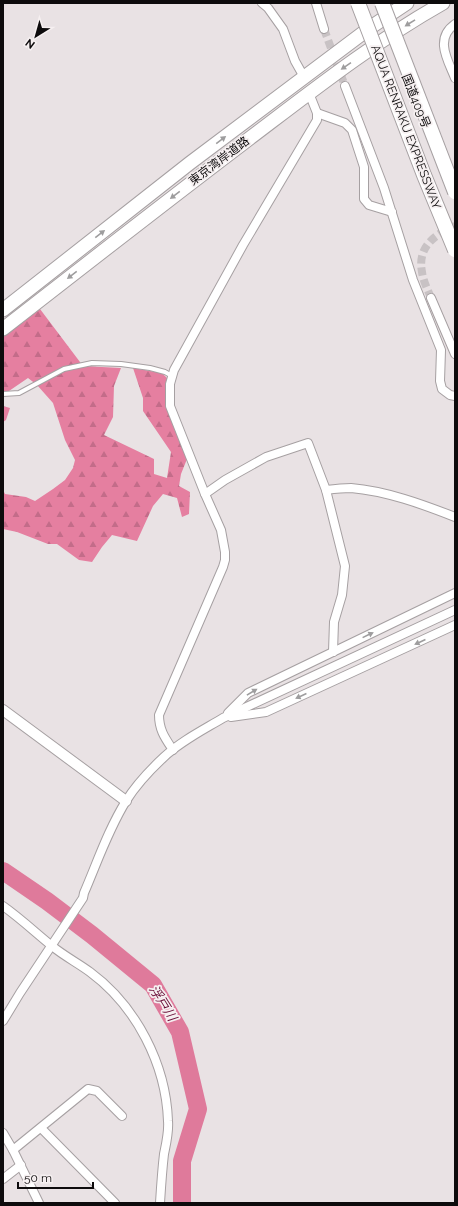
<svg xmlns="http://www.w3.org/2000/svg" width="458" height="1206" font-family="Raleway,'Noto Sans JP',sans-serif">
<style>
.forest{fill:url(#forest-firs)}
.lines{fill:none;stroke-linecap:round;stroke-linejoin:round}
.river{stroke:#df7a9b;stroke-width:18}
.minor-tunnel{stroke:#c8c2c4;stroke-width:8;stroke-dasharray:8 4;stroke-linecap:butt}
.service-casing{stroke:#a6a0a2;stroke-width:6}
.minor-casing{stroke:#a6a0a2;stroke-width:10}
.tertiary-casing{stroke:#a6a0a2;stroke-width:12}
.trunk-casing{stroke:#a6a0a2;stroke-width:15}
.service{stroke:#fff;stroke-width:4}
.minor{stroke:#fff;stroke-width:8}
.tertiary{stroke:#fff;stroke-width:10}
.trunk{stroke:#fff;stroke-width:13}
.motorway-bridge-casing{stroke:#a6a0a2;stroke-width:16;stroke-linecap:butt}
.motorway-bridge{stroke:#fff;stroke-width:14}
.oneway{fill:#9e9d9e}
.labels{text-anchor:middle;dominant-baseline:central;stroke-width:3.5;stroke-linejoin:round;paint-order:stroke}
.street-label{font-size:12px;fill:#0d0b0c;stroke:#f6f0f1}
.water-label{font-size:13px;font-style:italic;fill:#6b0f38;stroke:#f6f0f1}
</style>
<defs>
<pattern id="forest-firs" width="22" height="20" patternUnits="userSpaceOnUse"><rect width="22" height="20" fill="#e57fa0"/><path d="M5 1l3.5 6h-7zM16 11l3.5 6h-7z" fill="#c36c89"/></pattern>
</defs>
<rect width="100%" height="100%" fill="#e9e2e4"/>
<g class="forest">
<path d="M40,309L83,366L121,368L114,386L113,417L104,435L154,459V474L167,478L171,452L143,411V398L133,368L162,373L167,378V406L184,449L187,459L181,474L179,486L190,492L189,514L182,517L177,498L163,494L153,506L137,541L112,535L102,547L92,562L79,560L57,544H48L17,532L3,529V490L5,494L26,497L35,501L53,489L65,480L73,468L75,460L65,440L53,403L37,385L28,378L9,391L3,393V337Z"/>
<path d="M3,406L10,408L6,420L3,422Z"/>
</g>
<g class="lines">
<path class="river" d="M3,871L47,901L92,935L153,985L180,1032L198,1109L182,1161V1203"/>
<g class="minor-tunnel">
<path d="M324,29L345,86"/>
<path d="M431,298C428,290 423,281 422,272C417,247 435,234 455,226"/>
</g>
<g class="service-casing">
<path id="service" d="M3,394L19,393L64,369L92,363L121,364L150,368L165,372L172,376"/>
</g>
<g class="minor-casing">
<g id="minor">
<path d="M262,3L268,8L283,29L295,61L304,77"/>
<path d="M316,3L324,29"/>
<path d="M455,24C434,39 448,60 455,78"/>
<path d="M345,86L384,188L413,280L441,350L440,381L442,389L450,395L455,396"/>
<path d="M317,113L345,123L352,130L364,167V199L369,205L392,212"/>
<path d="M431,298L455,354"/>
<path d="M326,490C334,489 343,488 351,488C386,491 422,504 455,517"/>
<path d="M205,494L225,480L266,457L308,443L326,490L345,566L342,595L334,622L333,652"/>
<path d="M228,713L248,693L455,593"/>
<path d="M231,717L266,712L455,625"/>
<path d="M173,750C165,738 159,730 159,715L223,567L225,560V552L221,530L205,494L170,406V384L174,370L243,245L317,120V113L309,93"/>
<path d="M3,906C20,918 36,933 52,946C64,956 78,963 90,972C136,1006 166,1064 168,1121C169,1132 166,1144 164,1154C162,1171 161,1187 160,1203"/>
<path d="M3,1021L20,993L83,898L84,893C97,863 108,830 126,801C136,785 150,770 164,757C181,741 203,730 223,718L455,610"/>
<path d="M41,1128L115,1203"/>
<path d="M3,1133L13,1150L39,1203"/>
<path d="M13,1150L88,1089L97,1091L122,1116"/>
<path d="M3,1179L21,1165"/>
</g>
</g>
<g class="tertiary-casing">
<path id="tertiary" d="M3,710L126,801"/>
</g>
<g class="trunk-casing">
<g id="trunk">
<path d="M3,310L190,163L371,27L407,3"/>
<path d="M3,329C85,265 167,201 250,138C312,91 374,42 443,3"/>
</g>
</g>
<use href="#service" class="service"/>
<use href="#minor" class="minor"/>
<use href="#tertiary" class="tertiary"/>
<use href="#trunk" class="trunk"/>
<g class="motorway-bridge-casing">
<g id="motorway-bridge">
<path d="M358,3L424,175L455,250"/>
<path d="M382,3L455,192"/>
</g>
</g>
<use href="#motorway-bridge" class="motorway-bridge"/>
</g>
<defs><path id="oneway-solid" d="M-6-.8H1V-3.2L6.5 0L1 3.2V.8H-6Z"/></defs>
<g class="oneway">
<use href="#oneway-solid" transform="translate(410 23) rotate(148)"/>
<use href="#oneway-solid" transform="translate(346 66) rotate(146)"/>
<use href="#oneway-solid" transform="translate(221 140) rotate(-37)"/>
<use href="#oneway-solid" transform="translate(175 195) rotate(143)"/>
<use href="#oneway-solid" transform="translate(100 234) rotate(-38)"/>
<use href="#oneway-solid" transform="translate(72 275) rotate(142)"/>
<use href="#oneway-solid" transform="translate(368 635) rotate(-26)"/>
<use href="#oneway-solid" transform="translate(420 642) rotate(155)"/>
<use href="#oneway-solid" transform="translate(252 692) rotate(-31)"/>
<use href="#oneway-solid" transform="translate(301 696) rotate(155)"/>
</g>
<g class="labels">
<g class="street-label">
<text transform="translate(416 101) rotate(68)">国道409号</text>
<text transform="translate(406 127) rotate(69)">AQUA RENRAKU EXPRESSWAY</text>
<text transform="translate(219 161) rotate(-37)">東京湾岸道路</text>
</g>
<g class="water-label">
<text transform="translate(163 1003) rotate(58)">浮戸川</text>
</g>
</g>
<rect width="458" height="1206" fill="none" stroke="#0d0b0c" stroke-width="8"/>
<g transform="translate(36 36) rotate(217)" stroke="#f6f0f1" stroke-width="3" paint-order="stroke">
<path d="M0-3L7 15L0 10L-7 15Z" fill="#0d0b0c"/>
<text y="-6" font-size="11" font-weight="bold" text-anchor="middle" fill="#0d0b0c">N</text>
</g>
<path d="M18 1182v6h75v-6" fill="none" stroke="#0d0b0c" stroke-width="2"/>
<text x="24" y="1182" font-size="12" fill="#0d0b0c" stroke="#f6f0f1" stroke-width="3" paint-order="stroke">50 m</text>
</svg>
